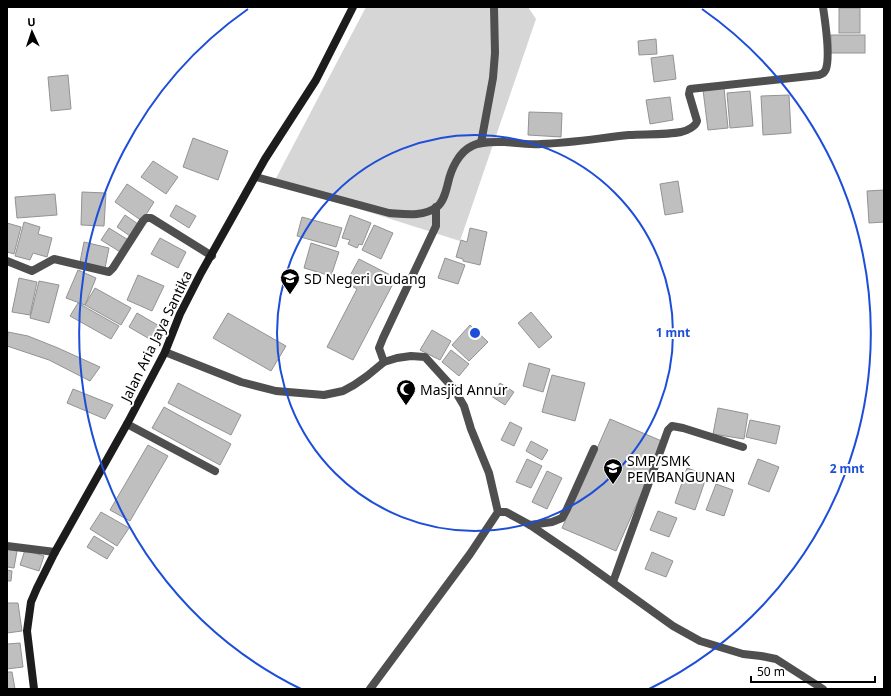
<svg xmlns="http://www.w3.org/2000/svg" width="891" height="696" font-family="'Noto Sans',sans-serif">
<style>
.green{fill:#d6d6d6}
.building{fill:#bfbfbf;stroke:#939393}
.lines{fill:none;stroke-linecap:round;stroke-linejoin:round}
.street{stroke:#4f4f4f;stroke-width:8}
.secondary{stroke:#1c1c1c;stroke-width:8}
.ring{fill:none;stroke:#1d4ed8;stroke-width:2}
.labels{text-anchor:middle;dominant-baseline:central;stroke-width:4;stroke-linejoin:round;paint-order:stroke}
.poi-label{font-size:14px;fill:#000;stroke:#fff;text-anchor:start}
.street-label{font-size:14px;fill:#000;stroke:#fff}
.centre{fill:#1d4ed8;stroke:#fff;stroke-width:2}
.ring-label{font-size:12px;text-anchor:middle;font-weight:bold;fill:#1d4ed8;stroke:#fff;stroke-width:4;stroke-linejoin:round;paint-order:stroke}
</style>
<rect width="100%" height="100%" fill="#fff"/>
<path class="green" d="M366,7H528L536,19L460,241L274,182Z"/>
<g class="building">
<rect x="839" y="8" width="21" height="25"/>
<rect x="831" y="35" width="34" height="18"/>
<path d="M656,39L657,54L639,55L638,41Z"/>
<path d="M673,55L676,79L654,82L651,58Z"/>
<path d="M68,75L71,109L51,111L48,77Z"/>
<path d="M724,88L728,128L708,130L703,90Z"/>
<path d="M750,91L753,126L730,128L727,93Z"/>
<path d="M789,95L791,133L763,135L761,96Z"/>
<path d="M670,97L673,120L650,124L646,100Z"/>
<path d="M529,112L562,113L561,137L528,135Z"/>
<path d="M193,138L228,151L218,180L183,167Z"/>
<path d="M153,161L178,177L166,194L141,177Z"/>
<path d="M678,181L683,212L665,215L660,184Z"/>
<path d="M127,184L154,202L142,221L115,202Z"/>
<path d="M884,190V222L869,223L867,191Z"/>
<path d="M82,192L106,193L104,226L81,225Z"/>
<path d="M55,194L57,215L17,218L15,197Z"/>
<path d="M176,205L196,216L189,228L170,216Z"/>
<path d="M125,215L138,224L130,236L117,227Z"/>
<path d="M350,215L371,223L362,245L359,244L357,248L348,244L350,240L342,238Z"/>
<path d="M302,217L342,228L336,247L297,236Z"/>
<path d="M24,222L40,227L38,234L52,238L47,257L33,253L30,260L15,256Z"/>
<path d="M7,223L21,227L14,254L7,252Z"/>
<path d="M374,225L393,233L381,259L362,250Z"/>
<path d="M109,228L130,241L122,253L101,240Z"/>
<path d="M470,228L487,232L480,265L463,261V259L456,257L461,240L467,242Z"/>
<path d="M160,238L186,252L178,268L151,254Z"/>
<path d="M84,242L109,248L105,268L80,262Z"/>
<path d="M311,243L339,252L331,276L304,268Z"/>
<path d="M445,258L465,265L458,284L438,278Z"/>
<path d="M359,259L396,278L353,360L327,347L357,289L346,283Z"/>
<path d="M78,270L96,278L85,305L66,298Z"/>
<path d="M138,275L164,286L152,311L127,300Z"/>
<path d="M19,278L37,282L30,315L12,312Z"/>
<path d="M39,281L59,285L49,323L30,318Z"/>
<path d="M95,288L131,308L121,325L85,305Z"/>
<path d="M78,303L119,326L111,339L70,316Z"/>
<path d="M531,312L552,337L539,348L518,323Z"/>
<path d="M137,313L161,327L153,341L129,327Z"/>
<path d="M228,313L286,346L271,371L213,338Z"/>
<path d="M470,325L488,342L469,361L452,345Z"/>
<path d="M432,330L451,341L440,360L420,350Z"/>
<path d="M8,332L28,336L58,348L100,367L90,381L49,360L7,346Z"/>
<path d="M451,350L469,364L459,376L442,362Z"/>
<path d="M529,363L550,369L543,392L523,386Z"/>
<path d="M552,375L585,383L575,421L542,412Z"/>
<path d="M178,383L241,415L231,435L168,403Z"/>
<path d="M500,383L514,392L505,405L491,396Z"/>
<path d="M73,389L113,405L105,419L67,403Z"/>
<path d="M164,407L231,444L220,465L152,428Z"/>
<path d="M718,408L748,414L744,439L713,434Z"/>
<path d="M610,419L664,442L616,551L562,528Z"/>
<path d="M750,420L780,426L776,444L746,437Z"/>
<path d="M510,422L522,428L514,446L501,440Z"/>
<path d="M531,441L548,450L542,460L526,451Z"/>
<path d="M148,445L168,456L130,521L110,510Z"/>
<path d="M527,459L542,466L531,488L516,482Z"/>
<path d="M758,459L779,467L769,492L748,484Z"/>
<path d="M687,468L707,475L695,510L675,503Z"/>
<path d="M547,471L562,478L547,509L532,502Z"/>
<path d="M716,484L733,490L724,516L706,510Z"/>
<path d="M658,511L677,518L669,537L650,530Z"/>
<path d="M101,512L129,528L117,546L90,529Z"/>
<path d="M94,536L114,548L107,559L87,547Z"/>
<path d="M7,549L17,551L14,568L7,567Z"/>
<path d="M25,550L44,556L39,571L20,565Z"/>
<path d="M652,552L673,561L666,577L645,569Z"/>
<path d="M7,570L12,571L11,581H7Z"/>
<path d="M7,603H18L22,631L7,633Z"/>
<path d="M20,643L23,667L7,669V644Z"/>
<path d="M7,672H12L15,689H7Z"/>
</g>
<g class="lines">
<g class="street">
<path d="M481,143L493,78L495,53L494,8"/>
<path d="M256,177L389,213C405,214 423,217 437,207C444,201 446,191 448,183C451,169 459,152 472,146C481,141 495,142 505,142C517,143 529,145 541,144C571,143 600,138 629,135C644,134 666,135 681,132C687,131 696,126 697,121L689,94L690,89L819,75C823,74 825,72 826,69C830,57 825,20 823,7"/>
<path d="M7,261L32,271L54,259L109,272L113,268L143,221L146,218H151L212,256"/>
<path d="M165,352L241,382L276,391L324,395L343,391L354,385L367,376L384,362L397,358L411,356L425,357L454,389L464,406L471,429L489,473L498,512L470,554L370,689"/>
<path d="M384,362L379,348L383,338L436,226V207"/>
<path d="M127,424L215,471"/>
<path d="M498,512H506L530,525L577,557L673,626L700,641L743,654L761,656L776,659L823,689"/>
<path d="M530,525L552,522L562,518L567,509L594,449"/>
<path d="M7,546L55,552"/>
<path d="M613,582L668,430L672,426L683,428L743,447"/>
</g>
<path class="secondary" d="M34,689L27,631L31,602L37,588L55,552L127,424L165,352L180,314L201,273L265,159L316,80L353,7"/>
</g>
<g class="ring">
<circle cx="475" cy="333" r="198"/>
<path d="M301 689A396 396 0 0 1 248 9M702 9A396 396 0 0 1 649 689"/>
</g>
<defs>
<g id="school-pin" transform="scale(1)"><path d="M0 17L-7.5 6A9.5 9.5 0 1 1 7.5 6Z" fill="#000" stroke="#fff"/><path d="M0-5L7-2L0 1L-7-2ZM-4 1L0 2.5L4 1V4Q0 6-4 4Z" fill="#fff"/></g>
<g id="mosque-pin" transform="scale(1)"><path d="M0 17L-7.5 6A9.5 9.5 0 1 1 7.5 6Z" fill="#000" stroke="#fff"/><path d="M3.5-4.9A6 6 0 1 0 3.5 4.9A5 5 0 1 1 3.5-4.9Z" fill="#fff"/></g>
</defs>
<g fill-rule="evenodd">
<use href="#school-pin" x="290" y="278"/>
<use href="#mosque-pin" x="406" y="389"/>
<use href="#school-pin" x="613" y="468"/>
</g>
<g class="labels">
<g class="poi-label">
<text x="304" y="278">SD Negeri Gudang</text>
<text x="420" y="389">Masjid Annur</text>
<text x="627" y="460">SMP/SMK<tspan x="627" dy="16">PEMBANGUNAN</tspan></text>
</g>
<g class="street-label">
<text transform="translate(156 336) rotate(-64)">Jalan Aria Jaya Santika</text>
</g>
</g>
<circle cx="475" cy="333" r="6" class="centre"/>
<g class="ring-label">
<text x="673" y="337">1 mnt</text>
<text x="847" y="473">2 mnt</text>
</g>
<rect width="891" height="696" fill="none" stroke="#000000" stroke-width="16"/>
<g transform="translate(32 32) rotate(357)" stroke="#ffffff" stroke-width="3" paint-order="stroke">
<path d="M0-3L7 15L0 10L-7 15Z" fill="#000000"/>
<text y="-6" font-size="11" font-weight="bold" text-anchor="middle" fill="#000000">U</text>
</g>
<path d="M751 676v6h124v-6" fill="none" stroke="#000000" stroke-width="2"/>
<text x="757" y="676" font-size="12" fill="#000000" stroke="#ffffff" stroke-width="3" paint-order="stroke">50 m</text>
</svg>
